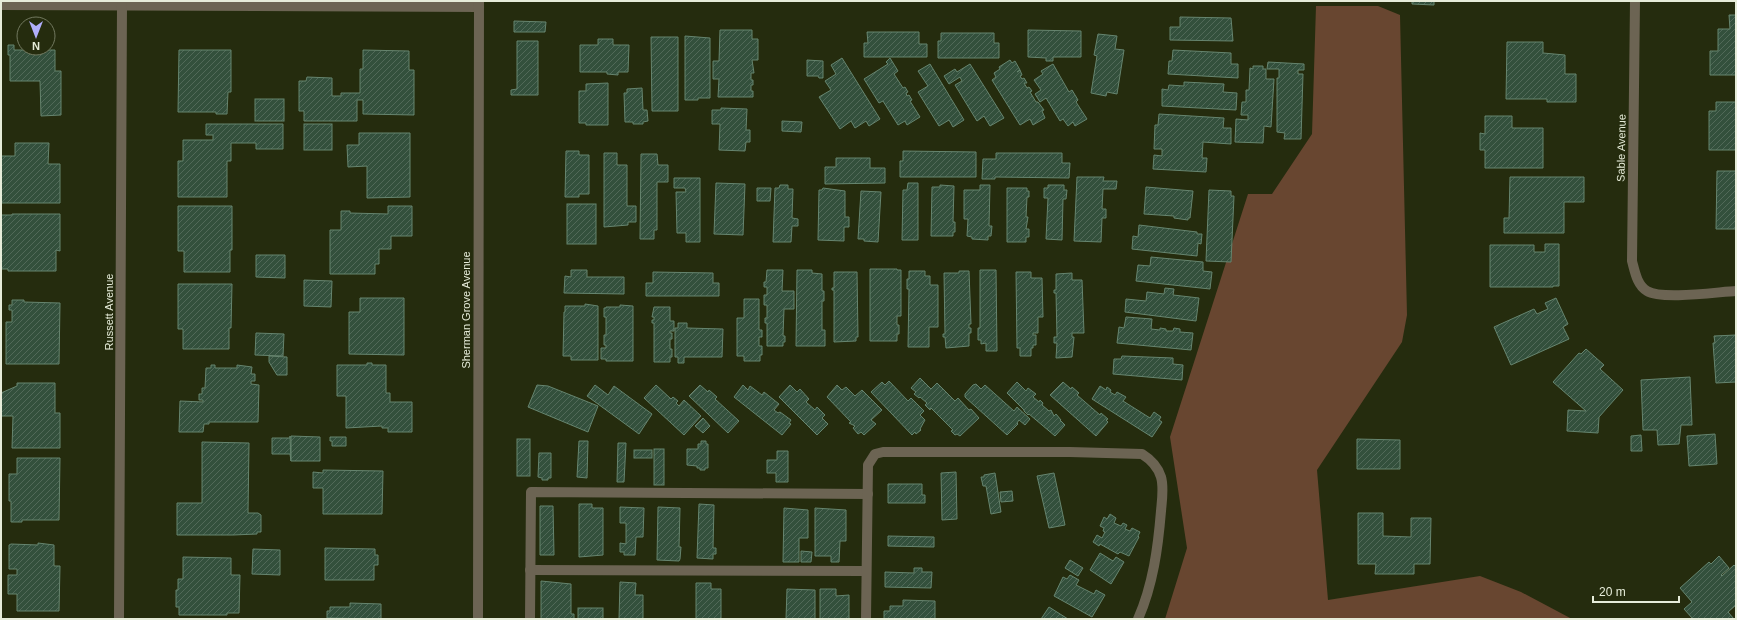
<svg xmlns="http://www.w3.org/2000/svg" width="1737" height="620" font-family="Arial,sans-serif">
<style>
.grass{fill:#684630}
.building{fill:url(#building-hatch);stroke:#66856f}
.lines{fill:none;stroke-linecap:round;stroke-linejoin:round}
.minor{stroke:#6c6453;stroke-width:10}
.labels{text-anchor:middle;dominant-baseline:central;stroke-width:4;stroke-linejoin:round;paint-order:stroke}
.street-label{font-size:11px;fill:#e6ecd9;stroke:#252c0e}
</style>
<defs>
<pattern id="building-hatch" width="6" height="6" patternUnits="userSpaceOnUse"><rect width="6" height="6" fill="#33503c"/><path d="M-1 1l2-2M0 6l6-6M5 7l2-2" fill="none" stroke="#516958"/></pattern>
</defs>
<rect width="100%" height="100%" fill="#252c0e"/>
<path class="grass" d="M1316,6H1378L1400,15L1407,315L1402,342L1317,470L1328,600L1480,576L1521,592L1572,619H1165L1187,548L1170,437L1248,194H1272L1312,134Z"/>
<g class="building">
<path d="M1412,1H1434V5L1412,4Z"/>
<path d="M1729,15H1736V75H1710V51H1718V29H1730Z"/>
<path d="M1180,17L1231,18L1233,41L1170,40V27H1180Z"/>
<path d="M514,21L546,22L545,32H514Z"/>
<path d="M720,30H752V39H758V60H752L754,73H751V80H753V85H751V91H753V97H718L719,79H713V61H719Z"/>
<path d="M1028,30L1081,31V57H1053V61H1046V58L1028,57Z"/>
<path d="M867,32H919V44H927V57H864V43H868Z"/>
<path d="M941,33H994V43H999V58H938V41H941Z"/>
<path d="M1098,34L1117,36L1115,49L1124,50L1117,94L1107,92L1106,96L1091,93L1097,56L1094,55Z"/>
<path d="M685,36L710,38V98H698V100H685Z"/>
<path d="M651,37H678V111H652Z"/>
<path d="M598,39H613V45H629L628,72H618V75L607,74V72H580V45H598Z"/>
<path d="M517,41H538V95H511V90L517,89Z"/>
<path d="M1507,42H1543V53L1565,55V74H1576V102H1547V99H1506Z"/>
<path d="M8,45H14V50H55V71H61V115L41,116L40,81H10V55H8Z"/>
<path d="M179,50H231V92H228L227,114H216V112H178Z"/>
<path d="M363,50L409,51V70H414V115L363,114V100H357V121H304V111H299V81H306L307,77L332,78V96H341V93H360V69H363Z"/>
<path d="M1173,50L1231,53V64H1238V78L1168,74L1169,61H1172Z"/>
<path d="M842,58L880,119L869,126L866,121L855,128L851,121L840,129L819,97L831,90L825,81L836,74L831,65Z"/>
<path d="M890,58L898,71L894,74L903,88L905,87L908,92L906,93L907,96L909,95L912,100L910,101L920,117L907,125L905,121L898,125L883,101L879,103L864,79L888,64L886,62Z"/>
<path d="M807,60L823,61V78H819L818,76H807Z"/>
<path d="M1010,60L1012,63L1015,61L1020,70L1017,72L1020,70L1022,75L1020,76L1022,79L1024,78L1027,83H1024L1027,88L1029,87L1032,91L1030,92L1036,102H1038L1044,110L1042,111L1045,118L1033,125L1030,119L1020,125L992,80L996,77L994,73L1000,69L999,67Z"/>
<path d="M1268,62L1304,64V70H1298V74H1303L1301,139H1284L1285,133L1277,132V78H1279V69H1267Z"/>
<path d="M930,64L964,120L953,127L949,120L939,126L918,92L928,86L918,71Z"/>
<path d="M970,64L1004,118L990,126L984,116L977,121L955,85L962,81L960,77L949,84L944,76L955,69L957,72Z"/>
<path d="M1053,64L1069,92L1072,90L1078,100L1076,102L1087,119L1075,126L1073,122L1068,126L1063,119L1060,121L1046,98L1040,102L1035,94L1041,90L1034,80L1043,74L1041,71Z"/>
<path d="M1253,66H1263V69H1266V79H1274L1271,127L1264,126L1263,143L1235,142L1236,119L1248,120V115H1241L1242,102H1246V90H1249L1250,68L1253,69Z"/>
<path d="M1184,82L1224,84L1223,92L1237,93L1236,110L1162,106V89L1168,90L1169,85L1184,86Z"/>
<path d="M608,83V125H586V123H579V91H586V84Z"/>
<path d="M642,88L643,110H647L648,121L643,122V124H633V122H625L624,93H627V89Z"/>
<rect x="255" y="99" width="29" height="22"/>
<path d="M1716,102H1736V150H1709V111H1716Z"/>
<path d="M721,108L747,109L746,130H750V142H746L745,151L719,150L720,124H712V110H721Z"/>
<path d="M1159,114L1224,118L1223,128H1231V144L1203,142L1202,158H1207L1206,172L1153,169L1154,155L1162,156V149H1154L1155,125H1158Z"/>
<path d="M1485,116H1512V128H1543V168H1485V150H1480V133L1485,134Z"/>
<path d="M782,121L802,122L801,132L782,131Z"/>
<path d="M206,124H283V149H256V143H231V161H227V197H178V161H183V140H213V135H206Z"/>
<rect x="304" y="124" width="28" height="26"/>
<path d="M359,133H410V197L367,198V166L348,167L347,145H359Z"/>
<path d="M15,143H49L48,164H60V203H1V156H15Z"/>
<path d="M566,151H579V155H589V194H579V197H565Z"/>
<path d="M903,151L976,152V177H900V161H903Z"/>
<path d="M604,153H617V165H627V206H636V222H628V225L604,227Z"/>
<path d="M996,153H1062V163H1070L1069,178L995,177V179H982L983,159H996Z"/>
<path d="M641,154H657L658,165H668V182H657V230H654V239H640Z"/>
<path d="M836,158H870V168H885V183L825,184V167H836Z"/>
<path d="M1717,171H1736V229H1716Z"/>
<path d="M1077,177H1104L1103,181H1117L1116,189H1103L1102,209H1106V218H1102L1101,242L1074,241Z"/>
<path d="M1510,177H1584V202H1564V233H1504V218H1509Z"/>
<path d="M674,178H700V242H686V233H677L676,192H686L685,188H674Z"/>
<path d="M716,183L745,184L743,235L714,234Z"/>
<path d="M908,183H918V240H902L903,190H907Z"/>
<path d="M780,185H788V189H793L792,218L798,219V226H792L791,242H773L775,188H779Z"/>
<path d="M940,185L954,186L953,222H955V232H953V236H931L932,187H940Z"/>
<path d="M980,185H990L989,226H992L991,236H988V240L972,239V237L967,236L968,219H964V190H980Z"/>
<path d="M1048,185H1064V190H1067L1066,199H1063L1062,240L1046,239L1048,198H1044V188H1048Z"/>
<path d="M1146,187L1193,191L1190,218H1188V220L1174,218V216L1144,214Z"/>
<path d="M757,188H771L770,201H757Z"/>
<path d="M823,188L845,191V217H849V227H844V241L818,240L819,190H822Z"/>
<path d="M1007,188H1027V191H1029V197H1027L1026,217H1028L1026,229H1029V237H1026V242H1007Z"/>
<path d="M1209,190L1231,191V196H1234L1231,262L1206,261Z"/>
<path d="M861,191L881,192L878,242L864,241V239H858Z"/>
<rect x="567" y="204" width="29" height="40"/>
<path d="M178,206H232V250H230V272H184V251H178Z"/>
<path d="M388,206H412V236H391V249H379V264H375V274H330V230H341V211H350V213L388,214Z"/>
<path d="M12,214H60V251L56,250V271H8V269H1V215H12Z"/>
<path d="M1139,225L1197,232V234H1202L1201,244L1198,243L1197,256L1132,249L1133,236L1138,237Z"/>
<path d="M1545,244H1559V286H1553V287H1490V245H1534V252H1545Z"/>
<path d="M256,255H285V278L256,277Z"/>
<path d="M1151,257L1203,262V271L1212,272L1210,289L1136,281L1138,265L1150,266Z"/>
<path d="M870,269H897V270H901V316H897V325H899V334H897V341H870Z"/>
<path d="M571,270H587V277H624V294L564,293L565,276L571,277Z"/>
<path d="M767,270H783L782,291H794V309H784L783,336H785V342H783V346H767V323H765V318H767V305H764V295H767V287H764V282H766Z"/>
<path d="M797,270H812V273L822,274V291H824V301H822V330H825V346H796Z"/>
<path d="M980,270H996L997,351H986V343L981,344V340H978V328H980Z"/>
<path d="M909,271H925V276H930V285H938V327H929V347H908L909,289H907V279H909Z"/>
<path d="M959,271H969L971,324H969V328H971V333H969V346L946,348L945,337H943V334H945L944,273H959Z"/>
<path d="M653,272L713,273V283H719V296H646V283H653Z"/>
<path d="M834,272H857L858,337H856V341L834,342V290H832V288H834Z"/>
<path d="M1016,272H1031V278H1042L1043,317H1038V333H1033V335H1036V345H1033V348H1031V356H1020V348H1017Z"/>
<path d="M1072,273V280H1082L1084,333H1072V337H1074L1072,357L1056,358L1057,343H1054V337H1057L1056,293H1054V290H1056V274Z"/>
<path d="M304,280L332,281L331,307L304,306Z"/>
<path d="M178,284H232L231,328H229V349H183V329H178Z"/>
<path d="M1165,288L1174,289L1173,295L1199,298L1196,321L1125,312L1126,299L1146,301L1147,292L1164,294Z"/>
<path d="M360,298H404V355L349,354V312H360Z"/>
<path d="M1556,298L1568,324L1563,327L1569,339L1511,365L1494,327L1534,309L1537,314L1548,309L1545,303Z"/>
<path d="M744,299H759V330H762V337H759V346H762V355H760V361H744V356H737V318H744Z"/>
<path d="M12,300H24V302L60,303L59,364H6V322H12V310H9V305H12Z"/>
<path d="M585,304L598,306V360H571V356H563L564,312H565V306H585Z"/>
<path d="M620,305L633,306V361H606V359H601V348H606V345H604V335H606V317H604V308H606V307H620Z"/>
<path d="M654,307H670V321H674V331H670V333H672V339H670V349H672V357H670V362H654V323H652V320H654V317H652Z"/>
<path d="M1126,317L1152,319L1151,329L1160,330V328L1166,329V331H1173L1174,328L1180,329V332L1193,333L1191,350L1117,343L1119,327L1124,328Z"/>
<path d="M678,323H687V328L723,329L722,357H684V363H678V357H675V328H678Z"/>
<path d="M256,333L284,334L283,356L255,355Z"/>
<path d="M1736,335V382L1716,383L1713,343H1715L1714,336Z"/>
<path d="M1586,349L1604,365L1600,369L1623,390L1599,417L1598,433L1567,431L1568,410L1586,411L1553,382L1579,353L1581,354Z"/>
<path d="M269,356L287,357V375H277L269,362Z"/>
<path d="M1122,356L1173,358V364L1183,365L1182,380L1113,374L1114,359H1121Z"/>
<path d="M367,363H372V365H386V393H390V402H412V432H388V428H382V426L346,428V396H337V365H367Z"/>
<path d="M211,365H215V368H237V365L252,367L251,374H255V381H251V384L259,385L258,422H209V424H204L203,432H179L180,401L203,402V400H199V394H202V388H205L206,368H211Z"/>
<path d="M1690,377L1692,425H1681L1679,444L1658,445L1657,430H1643L1641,380Z"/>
<path d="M920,378L931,389L937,383L955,401L958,398L969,410L971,409L979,418L960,436L957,434L955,435L951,431L953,430L931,408L930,410L925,405L927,403L920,397L919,398L914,394L916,392L911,388Z"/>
<path d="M889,381L908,401L911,398L924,411L920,415L925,420L920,429L921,430L916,434L915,432L912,435L871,392L882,382L885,385Z"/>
<path d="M1017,382L1026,391L1028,388L1036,394L1033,397L1039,402L1040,400L1043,403L1042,405L1049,411L1051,410L1054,416L1056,414L1061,420H1060L1065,425L1055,436L1029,414L1028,415L1024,411V410L1007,393Z"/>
<path d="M1063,382L1071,389L1072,387L1079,393L1077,395L1100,415L1101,413L1108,419L1106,420L1108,422L1096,436L1050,395Z"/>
<path d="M17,383H55V413H60V448H12L13,416H1V393L17,386Z"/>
<path d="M976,384L981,389L985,385L1014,411L1017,407L1030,419L1025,425L1019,420L1017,423L1018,424L1007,435L965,397V394L973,385Z"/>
<path d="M537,385L548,386L598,406L588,432L528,407Z"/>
<path d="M595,385L608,395L614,386L652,414L639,434L587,396Z"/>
<path d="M656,385L671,399L673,397L678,401L676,403L679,406L684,400L701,416L684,435L644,398Z"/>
<path d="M700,385L708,392L709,390L717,397L715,399L739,421L728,433L689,396Z"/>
<path d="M743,385L748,390L750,386L762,395L764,392L779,404L774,410L778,413L780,412L791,420L789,423L791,424L782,435L734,397Z"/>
<path d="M790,385L797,392L800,389L809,399L806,402L815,410L817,407L825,415L822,418L828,424L817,435L779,397Z"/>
<path d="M837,385L842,390L846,387L855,396L862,390L882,410L871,420L876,424L864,435L861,432L858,434L853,428L855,426L849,423L851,422L827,397Z"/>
<path d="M1100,386L1106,390L1107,387L1111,390L1110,392L1115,395L1117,392L1126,397L1123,401L1150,418L1154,412L1161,417L1159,420L1162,422L1152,437L1092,399Z"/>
<path d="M703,418L710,426L703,433L695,426Z"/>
<path d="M1715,434L1717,464L1689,466L1687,436Z"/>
<path d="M1641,435L1642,451H1631V436Z"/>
<path d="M290,436L291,461L290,454H272V438H290Z"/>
<path d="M291,436L320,437V461H291Z"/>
<path d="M330,437H346V446H332V441H330Z"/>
<rect x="517" y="439" width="13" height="37"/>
<path d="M1357,439L1400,440V469H1357Z"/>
<path d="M579,441H588L587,478L577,477Z"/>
<path d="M701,441H706V444H708V468H705V470H700V468H697V466L687,465V449H698V444H701Z"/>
<path d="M202,442L249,443L248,513H258L261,515V532H257V534L233,535H177V503H202Z"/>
<path d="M618,443H626L624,482H617Z"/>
<rect x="654" y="449" width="10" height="36"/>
<rect x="634" y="450" width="18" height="8"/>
<path d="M777,451H788V482H776V473H767V460H777Z"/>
<path d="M539,453H551V478H548V480H542V478L538,477Z"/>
<path d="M17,458H60L59,520H22V522H11V501H9V474H17Z"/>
<path d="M323,470L383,471L382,514H323V488H313V472L323,473Z"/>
<path d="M956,472L957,519L942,520L941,473Z"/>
<path d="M995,473L1001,512L991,514L986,486H983L981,477H984V475Z"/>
<path d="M1054,473L1065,525L1049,528L1037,476Z"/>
<path d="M888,484H922V495H925V503H888Z"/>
<path d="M1012,491L1013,501L1001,502L1000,492Z"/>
<path d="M579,504H592V508H603V555L579,557Z"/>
<path d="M699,504L714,505L713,548H716V554H713V559L697,558Z"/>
<path d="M540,506H553L554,555H540Z"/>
<path d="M620,507L644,508L643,537H636L635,555H624V552H620V543L626,544V523H620Z"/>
<path d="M658,507L680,508L679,547H681L680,559L679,561L657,560Z"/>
<path d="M784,508L808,510V538H799V562H783Z"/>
<path d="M815,508L846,510V541H840L839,562H831V556H815Z"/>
<path d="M1358,513H1383V536L1411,537V518H1431L1430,564H1414V574H1375L1376,564H1358Z"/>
<path d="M1110,514L1116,518L1114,523L1121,526L1123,523L1127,525L1125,529L1130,531L1132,528L1140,532L1138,536L1139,537L1129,556L1120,552L1118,554L1100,544L1099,546L1093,542L1097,535L1102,538L1105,532L1103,531L1104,528L1100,526L1104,517L1107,519Z"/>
<path d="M888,536L934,537V547L888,546Z"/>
<path d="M38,543L54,545V566H60L59,611H17V594H8V575H17V569H9V545L11,544L38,545Z"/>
<path d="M325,548L375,549V555H378V565H374V580H325Z"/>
<path d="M253,549L280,550V575L252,574Z"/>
<path d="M801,551L812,552L811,562H801Z"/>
<path d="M1100,553L1113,561L1116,557L1124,562L1111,584L1090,570Z"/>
<path d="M1719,556L1729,568L1721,575L1722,576L1734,565L1736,567V605L1728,612L1734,619H1693L1684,609L1692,602L1680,588L1709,562L1711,564Z"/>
<path d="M183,557L231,558V575H240L239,613H227V615H179V607H176V590H178V579H183Z"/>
<path d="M1070,560L1083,568L1078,576L1065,568Z"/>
<path d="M914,568H922V572H932L931,588L885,587V572L914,573Z"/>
<path d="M1070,575L1079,580L1076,585L1094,594L1096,590L1105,595L1092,617L1054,596L1063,577L1067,579Z"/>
<path d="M541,581L571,584V614H574V619H541Z"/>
<path d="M620,582L636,583L635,595H643V619H619Z"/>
<path d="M696,583H711V589H721V619H696Z"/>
<path d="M787,589L815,590V619H786Z"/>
<path d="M820,589H836V596L849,595V619H820Z"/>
<path d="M903,600L935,601V619H884V611H890V606H903Z"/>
<path d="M350,603L381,604V619L327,618V611H330V607H350Z"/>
<path d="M1049,607L1068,619H1041Z"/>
<rect x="578" y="608" width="25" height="11"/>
</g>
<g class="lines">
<g class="minor">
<path d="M1635,1L1632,261C1635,272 1637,285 1647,291C1662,300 1717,292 1736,291"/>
<path d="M1,5L479,7"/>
<path d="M530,570L866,571"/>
<path d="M119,619L122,5"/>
<path d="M478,619L479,1"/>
<path d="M530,619L531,492L868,494"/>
<path d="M866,619L868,465L875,454L883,452H1070L1142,454C1150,459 1158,467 1161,477C1164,487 1162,500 1161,511C1158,548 1153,585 1138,619"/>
</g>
</g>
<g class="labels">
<g class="street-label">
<text transform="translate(1621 148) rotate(-89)">Sable Avenue</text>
<text transform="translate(466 310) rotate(-90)">Sherman Grove Avenue</text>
<text transform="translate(109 312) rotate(-90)">Russett Avenue</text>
</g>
</g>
<rect width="1737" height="620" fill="none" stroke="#e6ecd9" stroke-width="4"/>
<g transform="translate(36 36) rotate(180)"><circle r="19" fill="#252c0e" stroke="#72795f"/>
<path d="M0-3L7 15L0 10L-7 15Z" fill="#b0aefa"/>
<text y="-6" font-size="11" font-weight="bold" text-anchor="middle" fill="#e6ecd9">N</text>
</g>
<path d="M1593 596v6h86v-6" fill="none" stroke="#e6ecd9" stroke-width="2"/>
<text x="1599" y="596" font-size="12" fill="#e6ecd9" stroke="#252c0e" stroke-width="3" paint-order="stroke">20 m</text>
</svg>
